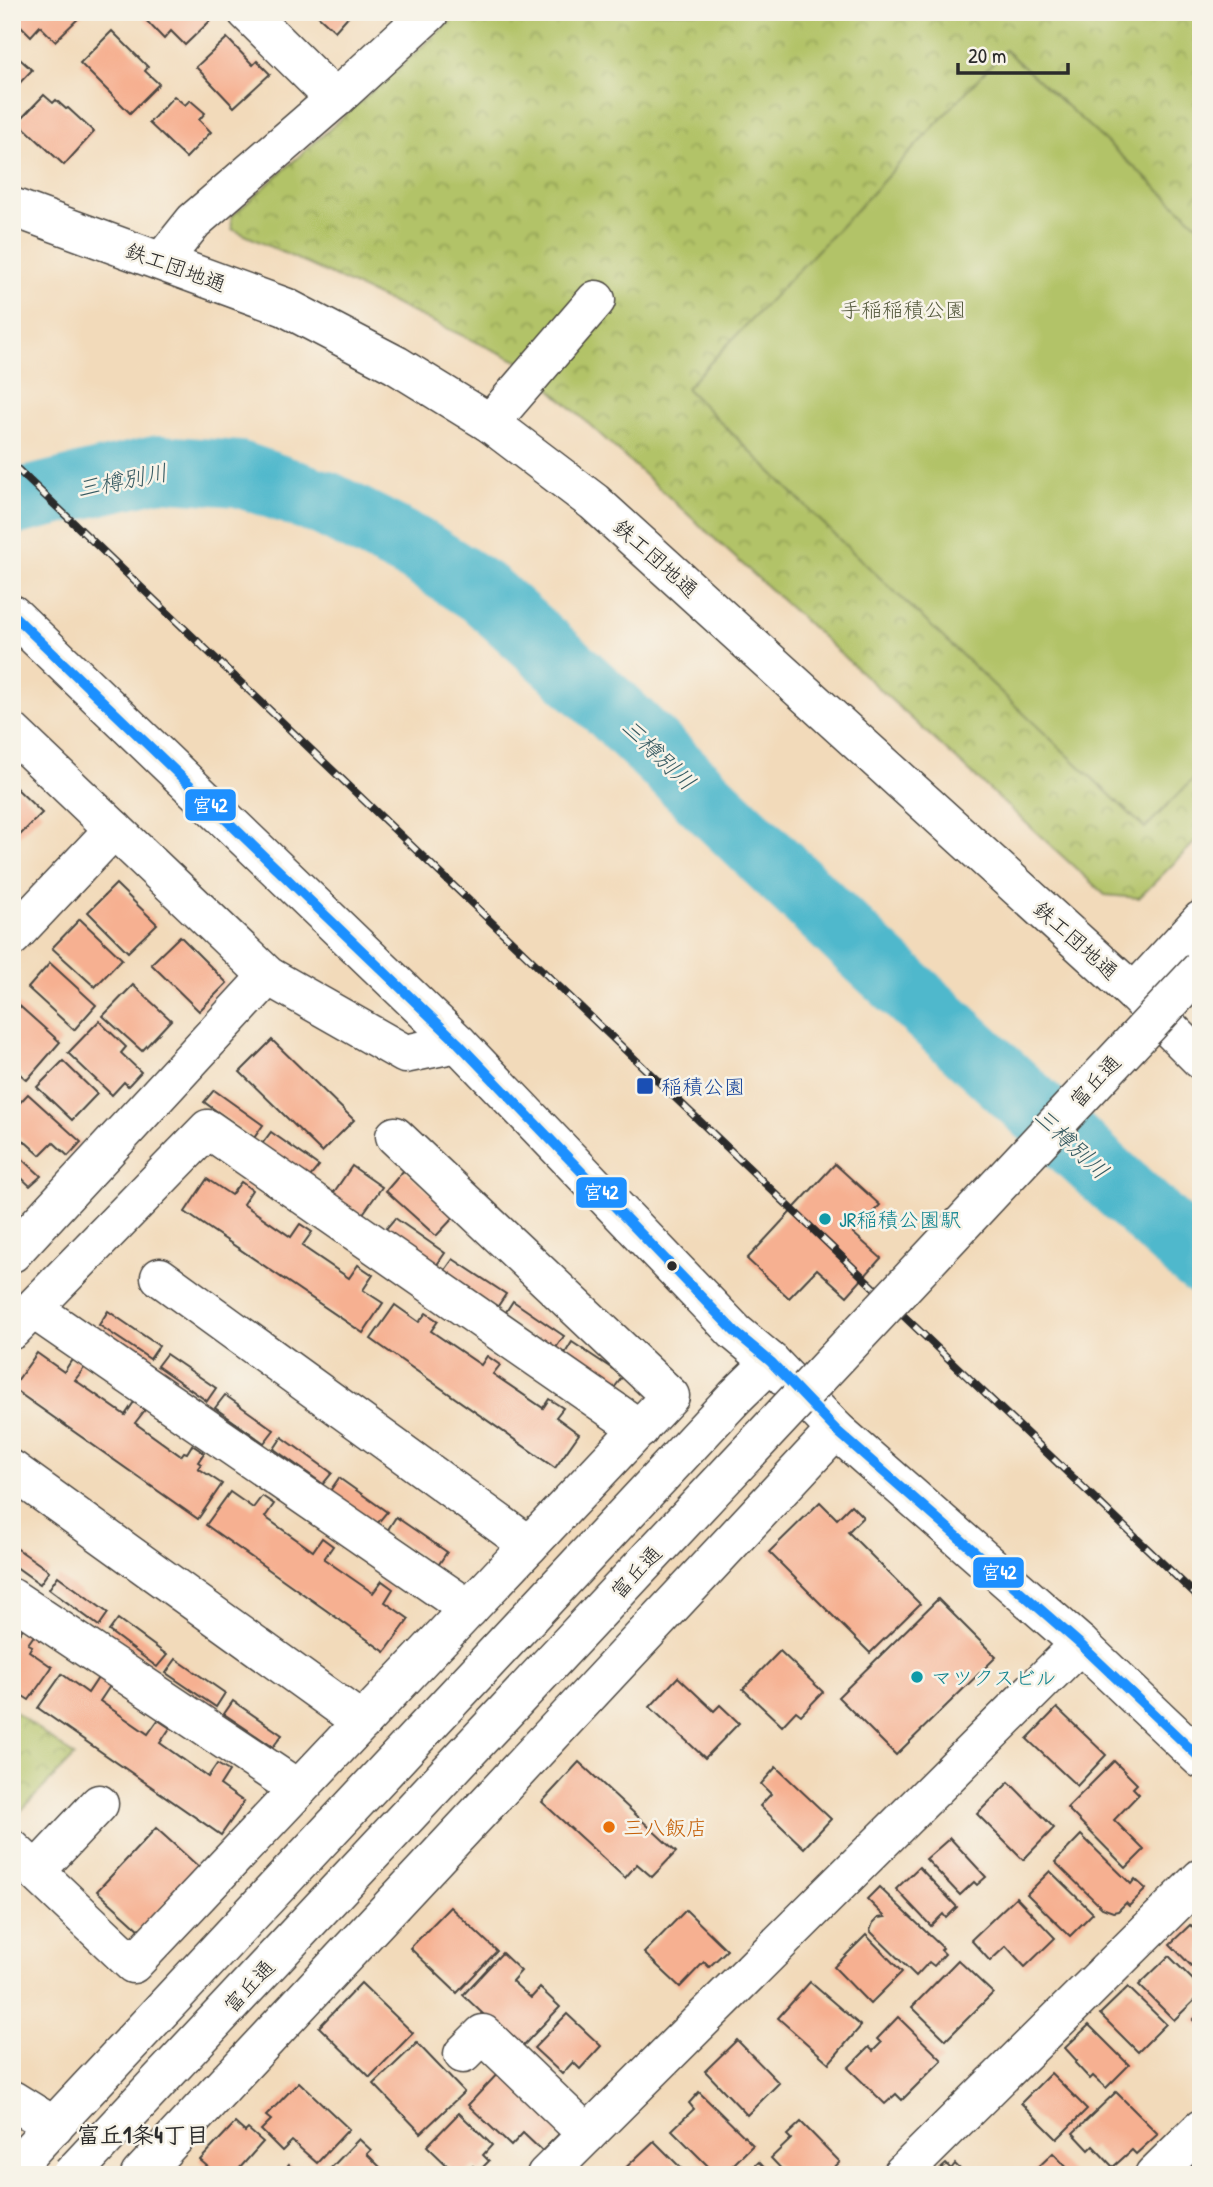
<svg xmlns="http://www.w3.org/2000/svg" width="1213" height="2187" font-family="'Patrick Hand','Klee One',sans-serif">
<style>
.park{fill:url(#park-crowns);stroke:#6e7749;stroke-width:2}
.pitch{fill:#b2c367;stroke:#6e7749;stroke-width:2}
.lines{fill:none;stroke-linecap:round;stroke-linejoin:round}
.river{stroke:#4fb8cc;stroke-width:66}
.building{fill:#f6b091}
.minor-casing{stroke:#494540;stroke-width:41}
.minor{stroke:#fff;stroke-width:38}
.rail-casing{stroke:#2b2b2b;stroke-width:8}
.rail{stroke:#f7f3e8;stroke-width:5;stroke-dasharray:16;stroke-linecap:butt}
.minor-bridge-casing{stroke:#494540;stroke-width:41;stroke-linecap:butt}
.minor-bridge{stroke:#fff;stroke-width:38}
.bus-1-casing{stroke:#f7f3e8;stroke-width:16}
.bus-1{stroke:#1e90ff;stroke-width:10}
.transit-dot{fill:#1a4fb4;stroke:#f7f3e8;stroke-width:2.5}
.culture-dot{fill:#0f9aa8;stroke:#f7f3e8;stroke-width:2.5}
.bus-dot{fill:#2b2b2b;stroke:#f7f3e8;stroke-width:2.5}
.food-dot{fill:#e8710a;stroke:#f7f3e8;stroke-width:2.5}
.labels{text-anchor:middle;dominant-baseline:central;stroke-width:5;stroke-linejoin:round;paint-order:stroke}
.street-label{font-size:21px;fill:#2b2b2b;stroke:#f7f3e8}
.park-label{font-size:21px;fill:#54593d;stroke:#f7f3e8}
.transit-label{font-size:21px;fill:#164399;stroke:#f7f3e8;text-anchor:start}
.culture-label{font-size:21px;fill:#0d838f;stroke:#f7f3e8;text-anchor:start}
.food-label{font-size:21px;fill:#c56008;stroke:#f7f3e8;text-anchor:start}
.water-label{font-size:23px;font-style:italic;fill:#385c63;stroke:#f7f3e8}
.neighbourhood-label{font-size:23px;font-weight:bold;fill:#2b2b2b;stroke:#f7f3e8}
.line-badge{stroke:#f7f3e8;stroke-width:2.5}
.badge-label{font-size:19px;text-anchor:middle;font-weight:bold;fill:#fff}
</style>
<defs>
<pattern id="park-crowns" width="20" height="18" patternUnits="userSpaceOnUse" patternTransform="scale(1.75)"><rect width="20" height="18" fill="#b2c367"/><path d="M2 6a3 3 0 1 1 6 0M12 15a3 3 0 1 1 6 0" fill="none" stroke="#919f55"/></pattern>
</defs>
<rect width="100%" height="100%" fill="#f7f3e8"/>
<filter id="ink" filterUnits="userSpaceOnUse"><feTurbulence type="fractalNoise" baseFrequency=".0143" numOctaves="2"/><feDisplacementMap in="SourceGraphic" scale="14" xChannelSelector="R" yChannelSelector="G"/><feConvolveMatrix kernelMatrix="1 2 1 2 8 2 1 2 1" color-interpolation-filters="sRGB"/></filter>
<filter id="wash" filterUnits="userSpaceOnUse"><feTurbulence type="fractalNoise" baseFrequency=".00686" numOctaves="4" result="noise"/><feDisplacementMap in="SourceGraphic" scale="28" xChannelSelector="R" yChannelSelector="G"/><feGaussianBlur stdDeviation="1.57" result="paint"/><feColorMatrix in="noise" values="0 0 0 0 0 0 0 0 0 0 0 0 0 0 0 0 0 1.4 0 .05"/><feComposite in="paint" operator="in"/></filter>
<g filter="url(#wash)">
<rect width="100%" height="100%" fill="#f2daba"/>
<g class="park">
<path d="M461,12H1201V836L1139,898L1105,895L522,363L232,229L231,217Z"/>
<path d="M12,1709L74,1756L17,1815L12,1811Z"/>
</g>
<path class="pitch" d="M1005,50L1201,228V771L1145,828L841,541L686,388L857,209Z"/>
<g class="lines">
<path class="river" d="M12,503L159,468L239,474L326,504L418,551L486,595L612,709L863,950L1201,1262"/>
</g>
<g id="blocks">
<g class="building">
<path d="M12,12H85L55,41L40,26L31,36L12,17Z"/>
<path d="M138,12H201L210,21L185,45L171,31L164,39Z"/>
<path d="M314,12H352L335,31Z"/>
<path d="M112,31L148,67L145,71L159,84L130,113L80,63Z"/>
<path d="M227,38L253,65L257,61L270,74L234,107L196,67Z"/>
<path d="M12,52L32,70L12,91Z"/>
<path d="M44,95L53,103L56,100L66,109L68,108L94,132L64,165L18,122Z"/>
<path d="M174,96L185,105L190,100L205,113L199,120L211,132L186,158L149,123Z"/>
<path d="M12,784L42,813L12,843Z"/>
<path d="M116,884L157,924L128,952L88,912Z"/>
<path d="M80,919L122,959L95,987L52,948Z"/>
<path d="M180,936L227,983L199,1011L151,964Z"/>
<path d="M50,963L96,1005L74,1030L28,988Z"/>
<path d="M133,985L171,1020L142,1051L103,1016Z"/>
<path d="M14,1001L60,1042L27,1080L12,1067V1003Z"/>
<path d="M99,1021L126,1047L121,1053L141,1072L128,1086L124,1082L112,1095L68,1053Z"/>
<path d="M272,1040L354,1120L322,1152L240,1072Z"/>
<path d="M63,1061L97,1094L72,1120L37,1087Z"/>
<path d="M214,1090L263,1125L254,1138L204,1102Z"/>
<path d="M28,1094L81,1142L68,1156L53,1142L40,1155L12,1130V1111Z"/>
<path d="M271,1132L319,1166L310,1177L262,1144Z"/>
<path d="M12,1149L41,1176L30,1186L12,1169Z"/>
<path d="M835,1164L880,1205L853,1233L881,1258L847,1296L817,1269L789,1298L747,1259Z"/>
<path d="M352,1166L382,1187L362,1215L332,1195Z"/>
<path d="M404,1170L455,1216L436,1236L386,1191Z"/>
<path d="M207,1179L231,1195L241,1182L252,1190L243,1204L291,1237L300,1224L312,1232L302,1246L349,1278L358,1265L373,1275L363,1290L383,1303L363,1333L185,1212Z"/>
<path d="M395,1218L445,1253L436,1266L385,1230Z"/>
<path d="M453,1259L506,1294L496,1309L443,1273Z"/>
<path d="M513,1301L564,1336L555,1349L504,1315Z"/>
<path d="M395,1305L419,1322L426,1313L438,1321L431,1331L481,1365L487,1356L500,1365L493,1374L543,1408L549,1399L563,1408L556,1417L579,1434L555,1468L371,1339Z"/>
<path d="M108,1311L159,1346L150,1359L99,1325Z"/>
<path d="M572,1342L623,1376L614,1388L564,1355Z"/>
<path d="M37,1353L64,1372L73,1358L85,1367L75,1380L125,1415L134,1402L145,1410L135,1423L181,1456L184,1452L187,1453L192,1445L204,1453L198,1462L201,1464L198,1468L222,1484L198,1519L12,1388Z"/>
<path d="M166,1354L216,1388L207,1401L157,1366Z"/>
<path d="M225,1395L274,1430L264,1443L215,1408Z"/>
<path d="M282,1437L332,1473L323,1484L274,1449Z"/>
<path d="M339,1478L387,1512L377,1524L330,1491Z"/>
<path d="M230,1492L253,1508L262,1496L274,1504L265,1517L313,1551L322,1538L333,1546L324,1559L373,1593L382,1581L393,1589L385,1602L409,1619L385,1652L206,1525Z"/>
<path d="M820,1502L837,1519L851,1505L863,1517L848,1532L920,1604L870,1653L769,1552Z"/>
<path d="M396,1517L447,1552L437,1567L387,1531Z"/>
<path d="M12,1545L49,1571L40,1584L12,1564Z"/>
<path d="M58,1576L108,1613L99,1626L49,1589Z"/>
<path d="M938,1599L996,1657L896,1755L838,1697Z"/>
<path d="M118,1619L167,1655L157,1667L109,1631Z"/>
<path d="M24,1627L35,1634L28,1644L32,1646L29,1651L52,1667L29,1700L12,1689V1637L14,1634L17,1637Z"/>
<path d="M780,1651L823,1692L801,1715L796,1711L782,1726L743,1689Z"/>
<path d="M176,1659L225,1693L216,1707L166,1673Z"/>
<path d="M62,1674L88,1693L98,1678L110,1686L100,1701L148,1734L158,1720L170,1728L160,1743L208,1777L217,1764L229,1771L220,1785L244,1802L221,1835L38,1708Z"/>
<path d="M678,1677L714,1711L720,1705L739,1723L705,1758L650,1707Z"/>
<path d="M233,1701L282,1735L273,1747L224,1714Z"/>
<path d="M1057,1708L1106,1755L1077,1786L1027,1739Z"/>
<path d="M1114,1761L1137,1784L1133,1788L1139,1794L1114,1820L1144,1850L1126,1868L1067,1808Z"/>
<path d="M579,1762L676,1852L652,1877L637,1864L625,1878L542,1802Z"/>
<path d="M776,1767L831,1819L804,1848L760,1806L771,1794L761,1784Z"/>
<path d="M1009,1782L1054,1828L1023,1860L977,1814Z"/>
<path d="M156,1828L199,1867L140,1930L97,1891Z"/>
<path d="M1081,1835L1131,1884L1135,1879L1146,1889L1129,1906L1126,1903L1118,1911L1113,1912L1102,1908L1055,1862Z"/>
<path d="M950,1838L986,1877L977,1885L974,1882L960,1895L926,1859Z"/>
<path d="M919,1867L957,1907L946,1918L943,1914L931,1926L896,1889Z"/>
<path d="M1050,1871L1093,1913L1070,1936L1027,1894Z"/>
<path d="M879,1887L943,1948L941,1950L945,1954L934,1966L929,1962L916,1976L870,1931L873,1923L878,1918L885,1917L867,1899Z"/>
<path d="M1016,1897L1055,1938L1025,1967L1006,1946L990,1961L971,1940Z"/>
<path d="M450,1907L497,1951L457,1993L410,1948Z"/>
<path d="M686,1910L727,1950L709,1967L704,1962L680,1987L644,1953Z"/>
<path d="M1190,1925L1201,1937V1976L1170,1944Z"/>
<path d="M866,1935L902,1972L870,2004L834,1967Z"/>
<path d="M502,1953L521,1971L512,1981L531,1998L540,1988L560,2007L520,2049L463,1995Z"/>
<path d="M1169,1956L1201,1988V1994L1174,2020L1139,1985Z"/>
<path d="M958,1960L993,1993L946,2040L912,2007Z"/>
<path d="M810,1982L861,2026L829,2063L778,2018Z"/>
<path d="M361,1983L413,2033L370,2077L319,2027Z"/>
<path d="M1128,1987L1166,2024L1138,2052L1100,2014Z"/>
<path d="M1201,2012V2028L1193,2020Z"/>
<path d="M567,2014L601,2046L580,2069L573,2062L562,2074L534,2048Z"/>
<path d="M898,2017L942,2060L902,2100L896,2094L885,2104L848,2068L869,2047L873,2051L881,2043L877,2039Z"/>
<path d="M1089,2025L1129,2065L1106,2088L1093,2076L1090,2079L1075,2063L1077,2061L1065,2048Z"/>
<path d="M737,2040L779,2083L747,2115L705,2071Z"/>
<path d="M417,2043L464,2092L421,2133L374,2084Z"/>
<path d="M502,2069L562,2131L542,2151L523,2133L511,2146L468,2105Z"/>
<path d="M1051,2073L1087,2109L1057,2139L1021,2103Z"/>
<path d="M299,2082L349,2129L317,2163L292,2141L282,2151L261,2130L271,2120L266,2116Z"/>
<path d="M699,2092L753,2145L723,2175H717L672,2130L694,2109L689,2103Z"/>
<path d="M1116,2092L1158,2134L1136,2154L1132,2150L1113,2167L1093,2146L1089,2150L1073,2133Z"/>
<path d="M459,2113L492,2145L483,2155L489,2161L479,2171L473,2166L464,2175H457L427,2146Z"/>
<path d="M801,2122L840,2162L828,2173L830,2175H787L771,2158L791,2139L787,2135Z"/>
<path d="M235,2123L245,2132L248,2129L263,2142L238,2170L243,2175H211L214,2172L200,2160Z"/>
<path d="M359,2139L371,2150L367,2154L388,2175H328L326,2173Z"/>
<path d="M654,2141L685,2172L682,2175H618Z"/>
<path d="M1053,2153L1074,2175H1030Z"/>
<path d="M759,2162L771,2175H745Z"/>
<path d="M946,2164L951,2169L955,2164L966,2175H940L937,2172Z"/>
<path d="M289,2165L300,2175H280Z"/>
</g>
</g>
</g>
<g filter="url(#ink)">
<use href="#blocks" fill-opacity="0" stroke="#494540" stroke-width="2"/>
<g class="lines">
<g class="minor-casing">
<g id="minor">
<path d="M247,12L335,99"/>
<path d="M12,207L285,307L396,365L490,423L594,502L1134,993L1201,1060"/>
<path d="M162,261L194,221L335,99L430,12"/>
<path d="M490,423L596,300"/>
<path d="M12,614L458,1043L735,1332L771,1362L836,1430L1080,1644L1201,1759"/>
<path d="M12,732L268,976L405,1054L458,1043"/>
<path d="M12,937L114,829"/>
<path d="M1134,993L1201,920"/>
<path d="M12,1253L268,976"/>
<path d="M160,1277L529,1545"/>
<path d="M33,1309L469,1609"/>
<path d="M12,1330L208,1129L640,1429"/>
<path d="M12,1470L362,1722"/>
<path d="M12,1598L298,1789"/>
<path d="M12,1849L133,1964L670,1396L395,1136"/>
<path d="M36,1871L99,1804"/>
<path d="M463,2054L483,2034L587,2134"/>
<path d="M12,2100L54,2126"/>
<path d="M12,2170L735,1397L771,1362"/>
<path d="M140,2175L836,1430"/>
<path d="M546,2175L1080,1644"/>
<path d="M901,2175L1201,1878"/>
<path d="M1154,2175L1201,2129"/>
</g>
</g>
<use href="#minor" class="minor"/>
<g class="rail-casing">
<path id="rail" d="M12,464L1201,1600"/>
</g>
<use href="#rail" class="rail"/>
<g class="minor-bridge-casing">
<path id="minor-bridge" d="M71,2175L1201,969"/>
</g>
<use href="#minor-bridge" class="minor-bridge"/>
<g class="bus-1-casing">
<path id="bus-1" d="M12,614L458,1043L735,1332L771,1362L836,1430L1080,1644L1201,1759"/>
</g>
<use href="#bus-1" class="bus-1"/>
</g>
</g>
<rect class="transit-dot" x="636" y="1077" width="18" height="18" rx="3.5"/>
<g class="culture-dot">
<circle cx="825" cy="1219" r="7"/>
<circle cx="917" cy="1677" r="7"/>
</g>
<circle class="bus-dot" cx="672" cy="1266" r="6"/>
<circle class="food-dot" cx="609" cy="1827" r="7"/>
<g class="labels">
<g class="street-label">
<text transform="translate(176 267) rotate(20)">鉄工団地通</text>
<text transform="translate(656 558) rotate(42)">鉄工団地通</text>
<text transform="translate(1076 940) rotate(42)">鉄工団地通</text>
<text transform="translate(1095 1081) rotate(-47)">富丘通</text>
<text transform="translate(636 1572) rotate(-47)">富丘通</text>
<text transform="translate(249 1986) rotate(-47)">富丘通</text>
</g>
<g class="park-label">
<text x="903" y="309">手稲稲積公園</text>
</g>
<g class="transit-label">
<text x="661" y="1086">稲積公園</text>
</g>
<g class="culture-label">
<text x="839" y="1219">JR稲積公園駅</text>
<text x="931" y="1677">マツクスビル</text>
</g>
<g class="food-label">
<text x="623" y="1827">三八飯店</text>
</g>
<g class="water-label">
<text transform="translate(122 480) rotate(-11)">三樽別川</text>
<text transform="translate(659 754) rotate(44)">三樽別川</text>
<text transform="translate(1072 1143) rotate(43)">三樽別川</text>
</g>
<g class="neighbourhood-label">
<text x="143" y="2134">富丘1条4丁目</text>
</g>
</g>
<g class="line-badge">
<rect x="184" y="788" width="53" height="34" rx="7" fill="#1e90ff"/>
<rect x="575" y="1176" width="53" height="33" rx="7" fill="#1e90ff"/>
<rect x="972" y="1556" width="53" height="33" rx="7" fill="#1e90ff"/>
</g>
<g class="badge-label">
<text x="210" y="812">宮42</text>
<text x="601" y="1199">宮42</text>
<text x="999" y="1579">宮42</text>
</g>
<rect width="1213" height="2187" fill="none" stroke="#f7f3e8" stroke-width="42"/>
<path d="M958 63v10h110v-10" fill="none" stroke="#2b2b2b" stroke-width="3.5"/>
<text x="968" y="63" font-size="21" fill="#2b2b2b" stroke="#f7f3e8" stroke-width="5" paint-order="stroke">20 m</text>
</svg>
